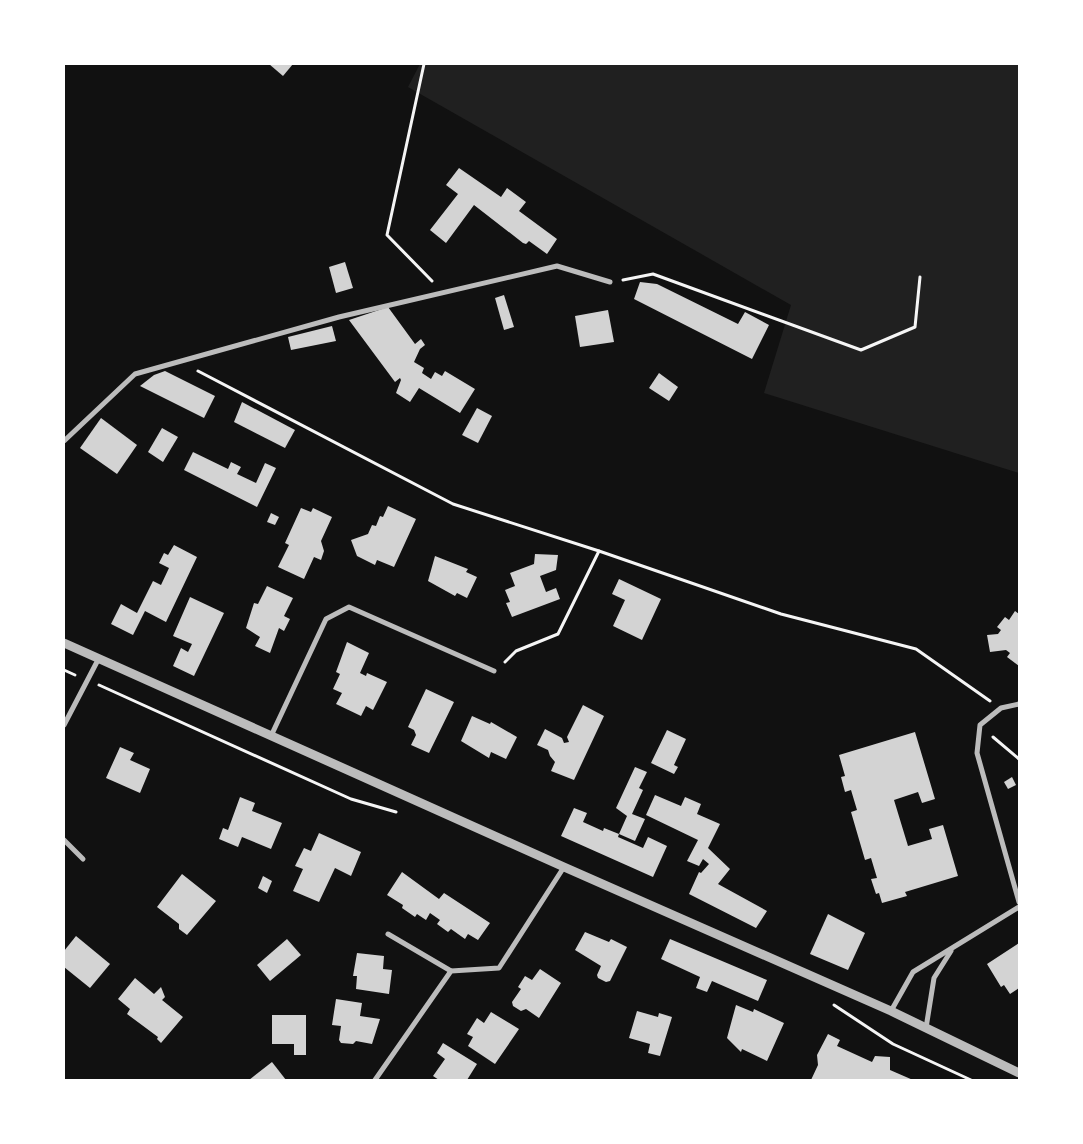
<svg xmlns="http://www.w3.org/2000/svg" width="1083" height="1144" font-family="Manrope,sans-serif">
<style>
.green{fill:#202020}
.building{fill:#d3d3d3}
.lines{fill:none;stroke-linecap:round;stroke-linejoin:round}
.path{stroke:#f5f5f5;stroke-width:3}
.minor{stroke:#bcbcbc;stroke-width:5}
.tertiary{stroke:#bcbcbc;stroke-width:9}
</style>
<rect width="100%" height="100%" fill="#111"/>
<path class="green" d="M420,64H1019V473L764,393L791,305L408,87Z"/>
<g class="building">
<path d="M269,64H293L283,76Z"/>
<path d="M459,168L501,197L507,188L526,202L519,211L557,239L547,254L529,241L526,244L523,243L474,205L446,243L430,230L458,194L446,185Z"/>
<path d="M345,262L353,288L336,293L329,267Z"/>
<path d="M640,282L657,284L738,324L745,312L769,325L752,359L634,299Z"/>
<path d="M504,295L514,327L504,330L495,298Z"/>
<path d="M388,307L415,344L421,339L425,345L420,349L414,362L424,368L422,373L431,379L435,372L442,376L445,371L475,389L460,413L419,388L410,402L396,393L401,380L400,378L395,382L349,320Z"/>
<path d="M608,310L614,342L580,347L575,316Z"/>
<path d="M332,326L336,341L291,350L288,337Z"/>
<path d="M165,371L215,396L204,418L140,386L154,375Z"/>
<path d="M659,373L678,387L669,401L649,388Z"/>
<path d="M242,402L295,430L285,448L234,422Z"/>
<path d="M477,408L492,416L478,443L462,435Z"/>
<path d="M101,418L137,445L117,474L80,448Z"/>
<path d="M162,428L178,437L163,462L148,452Z"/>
<path d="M193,452L228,469L231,462L241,467L237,474L256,483L265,463L276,468L257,507L184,470Z"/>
<path d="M388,506L416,519L394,567L377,560L375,565L357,556L351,540L368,534L372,525L376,526L380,516L383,517Z"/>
<path d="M301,508L311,512L313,508L332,517L321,541L324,551L321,560L314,557L304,579L278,567L289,545L285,543Z"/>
<path d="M271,513L279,517L275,525L267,522Z"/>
<path d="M174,545L197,557L166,622L145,611L133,635L111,624L121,604L137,613L153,581L161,585L169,568L159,563L164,553L168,555Z"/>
<path d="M535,554L558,555L556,570L540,576L546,592L556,588L560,599L512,617L506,603L510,602L505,590L515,586L510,573L534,564Z"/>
<path d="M435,556L468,569L466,572L477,577L467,598L457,593L455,596L428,581Z"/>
<path d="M619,579L661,599L642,640L613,626L625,600L612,594Z"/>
<path d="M267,586L293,598L284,616L290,619L284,631L279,628L270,653L255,646L260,637L246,628L254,603L258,604Z"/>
<path d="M190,597L224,613L194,676L173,666L181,648L188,652L192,644L173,636Z"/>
<path d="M1015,611L1019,614V666L1007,657L1010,653L1006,650L990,652L987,635L998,634L1001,630L997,627L1005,617L1009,620Z"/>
<path d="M347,642L369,653L360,673L366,676L367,673L387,682L373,710L366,706L361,716L336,704L342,693L333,689L340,674L336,672Z"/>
<path d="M426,689L454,702L429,753L411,745L416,735L414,730L408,727Z"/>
<path d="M583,705L604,716L574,780L551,771L555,762L550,756L548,750L537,745L545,729L562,738L564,743L569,742L567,737Z"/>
<path d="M472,716L490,724L491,722L517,737L506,759L491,752L489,758L461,741Z"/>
<path d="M667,730L686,739L674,765L678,767L674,774L651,763Z"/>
<path d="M915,732L935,799L922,803L918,792L894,800L908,846L932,839L929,829L943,825L958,876L905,892L907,896L882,903L879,893L876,894L871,879L877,878L871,858L865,860L851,812L857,810L851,790L845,792L841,777L845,776L839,755Z"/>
<path d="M120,747L134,753L130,760L150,769L140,793L106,778Z"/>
<path d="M635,767L647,772L639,788L643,790L632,814L645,819L635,841L619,834L627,816L616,808Z"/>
<path d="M1012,777L1016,785L1008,789L1004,782Z"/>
<path d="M655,795L681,806L685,797L701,804L697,814L720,824L708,848L730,869L718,884L767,911L756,928L689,894L699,872L701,873L709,864L703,859L699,866L687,861L698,840L646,815Z"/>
<path d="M240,797L255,803L252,811L282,823L271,849L242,837L238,847L219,839L223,828L228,830Z"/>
<path d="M574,808L587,813L583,822L603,831L604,828L619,834L618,837L643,848L648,837L667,846L653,877L561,836Z"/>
<path d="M319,833L361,852L351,876L335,868L319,902L293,891L303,869L295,866L304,848L311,851Z"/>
<path d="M402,872L439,899L444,893L490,923L478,940L468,934L465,939L451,929L448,932L437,924L440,920L430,913L426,920L417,914L415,917L402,908L403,905L387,895Z"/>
<path d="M182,874L216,901L187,935L179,929V924L157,907Z"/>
<path d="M263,876L272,881L267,893L258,888Z"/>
<path d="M828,914L865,933L848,970L810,954Z"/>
<path d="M585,932L609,942L611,939L627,947L610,981L606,982L598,978L597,975L601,966L575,950Z"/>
<path d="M76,936L110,964L90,988L64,967V951Z"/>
<path d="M287,939L301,955L270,981L257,965Z"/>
<path d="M670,939L767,980L758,1001L712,981L707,992L696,988L700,977L661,959Z"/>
<path d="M1019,943V988L1010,994L1004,985L1001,987L987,964Z"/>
<path d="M357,953L384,956L383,969L392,970L389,994L356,989L357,976H353Z"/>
<path d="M540,969L561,983L539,1018L526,1009L521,1011L513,1006L512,1002L521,989L518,987L525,976L532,980Z"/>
<path d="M135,978L154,994L161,987L165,997L162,1000L183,1017L161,1043L157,1039L158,1037L127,1014L130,1009L118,999Z"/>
<path d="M336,999L362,1003L360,1016L380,1019L372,1044L356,1041L353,1044L341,1043L339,1040L341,1026L332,1025Z"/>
<path d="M736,1005L753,1012L754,1009L784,1023L767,1061L742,1049L741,1052L727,1038Z"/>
<path d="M637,1011L658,1017L659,1013L672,1017L660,1056L648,1053L650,1044L629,1038Z"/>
<path d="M491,1012L519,1029L495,1064L468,1046L473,1037L467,1034L477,1018L484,1023Z"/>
<path d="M272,1015H306V1055H294V1044H272Z"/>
<path d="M828,1034L840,1040L837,1046L872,1062L875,1056L890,1057V1070L913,1080H811L818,1065L817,1055Z"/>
<path d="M443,1043L477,1064L467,1080H439L433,1076L445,1059L437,1053Z"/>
<path d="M272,1062L286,1080H249Z"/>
</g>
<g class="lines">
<g class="path">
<path d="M424,64L387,235L432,281"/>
<path d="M623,280L653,274L861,350L915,327L920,277"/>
<path d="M198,371L453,504L599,551L781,614L916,649L990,701"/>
<path d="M505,662L516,651L558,634L599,551"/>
<path d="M64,670L75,675"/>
<path d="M99,685L351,799L396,812"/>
<path d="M993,737L1019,759"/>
<path d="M834,1005L893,1044L971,1080"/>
</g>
<g class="minor">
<path d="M64,441L135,374L339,317L557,266L610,282"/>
<path d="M1019,704L1001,708L980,725L977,753L1019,902"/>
<path d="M64,725L99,658"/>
<path d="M271,736L326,619L349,607L494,671"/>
<path d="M64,840L83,859"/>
<path d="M388,934L451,971"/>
<path d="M891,1011L913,972L1019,907"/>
<path d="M926,1028L934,978L951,951"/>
<path d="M375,1080L451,971L499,968L564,867"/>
</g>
<path class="tertiary" d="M64,643L564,867L891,1011L1019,1073"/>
</g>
<rect width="1083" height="1144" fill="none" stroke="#ffffff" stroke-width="130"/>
</svg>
